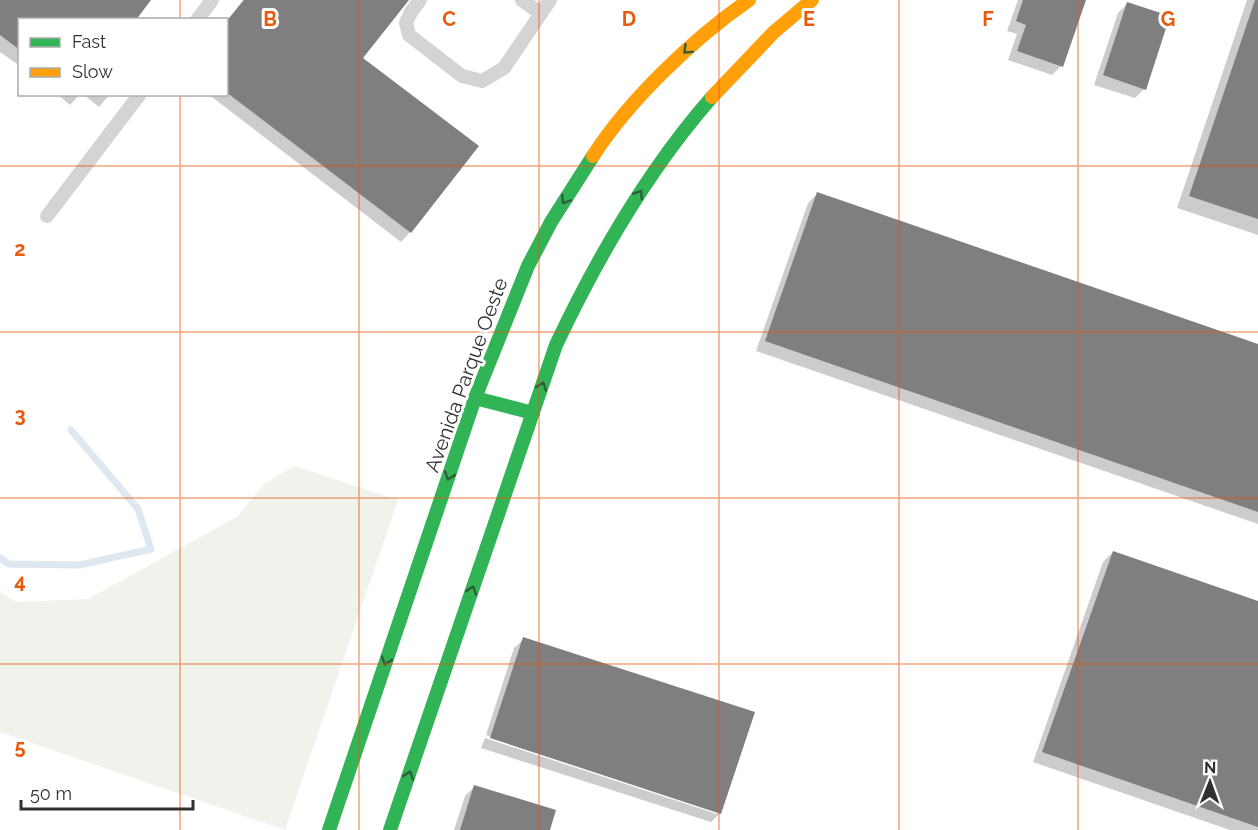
<svg xmlns="http://www.w3.org/2000/svg" width="1258" height="830" font-family="Raleway,sans-serif">
<style>
.green{fill:#f0f2ec}
.shadow{fill:#0003}
.lines{fill:none;stroke-linecap:round;stroke-linejoin:round}
.stream{stroke:#dde8f0;stroke-width:7}
.building{fill:#7f7f7f}
.lane{stroke:#d4d4d4;stroke-width:14}
.fast{stroke:#30b455;stroke-width:14}
.slow{stroke:#ff9f0a;stroke-width:14}
.oneway{stroke:#305e3d}
.grid{fill:none;stroke:#e8590c;stroke-width:1.5;stroke-opacity:0.55}
.labels{text-anchor:middle;dominant-baseline:central;stroke-width:6;stroke-linejoin:round;paint-order:stroke}
.street-label{font-size:20px;fill:#303030;stroke:#fff}
.grid-label{font-size:20px;text-anchor:middle;font-weight:bold;fill:#e8590c;stroke:#fff;stroke-width:6;stroke-linejoin:round;paint-order:stroke}
</style>
<rect width="100%" height="100%" fill="#fff"/>
<path class="green" d="M295,466L398,500L285,830L0,732V592L17,602L88,599L237,517L265,483Z"/>
<g class="shadow">
<path d="M0,0H149L20,20V66L0,52Z"/>
<path d="M243,0H407L361,59L410,232L401,242L208,94H226V22Z"/>
<path d="M1018,0H1085L1061,66L1052,75L1008,60L1017,34L1007,31Z"/>
<path d="M1247,0H1258V235L1177,208Z"/>
<path d="M1127,4L1144,89L1135,98L1094,85L1118,13Z"/>
<path d="M57,94H80L70,105Z"/>
<path d="M83,94H110L99,107Z"/>
<path d="M817,194L1258,346V524L756,351L808,203Z"/>
<path d="M1113,552L1258,602V830H1230L1033,762L1103,562Z"/>
<path d="M524,639L720,813L711,822L481,748L485,738L717,814V810L486,735L514,648Z"/>
<path d="M474,787L549,830H454L465,796Z"/>
</g>
<g class="lines">
<path class="stream" d="M0,558L9,564L80,565L151,549L138,509L71,430"/>
</g>
<g class="building">
<path d="M0,0H151L136,20H20V50L0,35Z"/>
<path d="M244,0H409L363,58L479,146L411,233L226,92V22Z"/>
<path d="M1023,0H1086L1063,67L1017,51L1026,25L1016,21Z"/>
<path d="M1255,0H1258V219L1189,196Z"/>
<path d="M1127,2L1170,16L1146,90L1103,75Z"/>
<path d="M817,192L1258,344V512L765,341Z"/>
<path d="M1113,551L1258,601V827L1042,752Z"/>
<path d="M523,637L755,712L721,814L490,738Z"/>
<path d="M474,785L556,810L550,830H460Z"/>
</g>
<g class="lines">
<g class="lane">
<path d="M420,0L411,12L406,23L409,35L462,76L482,81L504,68L550,0"/>
<path d="M522,0L540,13"/>
<path d="M197,20L212,0"/>
<path d="M47,216L140,94"/>
</g>
<g class="fast">
<path d="M475,398L533,413"/>
<path d="M329,830L475,398L528,266L551,222L593,156"/>
<path d="M390,830L556,345C598,256 647,171 712,97"/>
</g>
<g class="slow">
<path d="M712,97L774,32L812,0"/>
<path d="M593,156C629,100 694,38 749,0"/>
</g>
</g>
<defs><path id="oneway-chevron" d="M-2-3.5L2.5 0L-2 3.5" fill="none" stroke-width="1.6" stroke-linecap="round" stroke-linejoin="round" transform="scale(1.5)"/></defs>
<g class="oneway">
<use href="#oneway-chevron" transform="translate(687 50) rotate(136)"/>
<use href="#oneway-chevron" transform="translate(639 194) rotate(-58)"/>
<use href="#oneway-chevron" transform="translate(565 200) rotate(123)"/>
<use href="#oneway-chevron" transform="translate(542 386) rotate(-71)"/>
<use href="#oneway-chevron" transform="translate(449 476) rotate(109)"/>
<use href="#oneway-chevron" transform="translate(472 590) rotate(-71)"/>
<use href="#oneway-chevron" transform="translate(386 661) rotate(109)"/>
<use href="#oneway-chevron" transform="translate(409 775) rotate(-71)"/>
</g>
<path class="grid" d="M180,0V20M359,0V830M539,0V830M719,0V830M899,0V830M1078,0V830M180,94V830M0,166H1258M0,332H1258M0,498H1258M0,664H1258"/>
<g class="labels">
<g class="street-label">
<text transform="translate(466 375) rotate(-70)">Avenida Parque Oeste</text>
</g>
</g>
<g class="grid-label">
<text x="270" y="26">B</text>
<text x="449" y="26">C</text>
<text x="629" y="26">D</text>
<text x="809" y="26">E</text>
<text x="988" y="26">F</text>
<text x="1168" y="26">G</text>
<text x="20" y="256">2</text>
<text x="20" y="422">3</text>
<text x="20" y="588">4</text>
<text x="20" y="754">5</text>
</g>
<rect x="18" y="18" width="210" height="78" fill="#ffffff" stroke="#acacac" stroke-width="1.5"/>
<rect x="30" y="38" width="30" height="9" fill="#30b455" stroke="#acacac" stroke-width="1.5"/>
<text x="72" y="48" font-size="18" fill="#303030">Fast</text>
<rect x="30" y="68" width="30" height="9" fill="#ff9f0a" stroke="#acacac" stroke-width="1.5"/>
<text x="72" y="78" font-size="18" fill="#303030">Slow</text>
<g transform="translate(1210 782) rotate(1)" stroke="#ffffff" stroke-width="4.5" paint-order="stroke">
<path d="M0-4.5L10 22L0 15L-10 22Z" fill="#303030"/>
<text y="-9" font-size="16" font-weight="bold" text-anchor="middle" fill="#303030">N</text>
</g>
<path d="M21 800v9h172v-9" fill="none" stroke="#303030" stroke-width="3"/>
<text x="30" y="800" font-size="18" fill="#303030" stroke="#ffffff" stroke-width="4.5" paint-order="stroke">50 m</text>
</svg>
